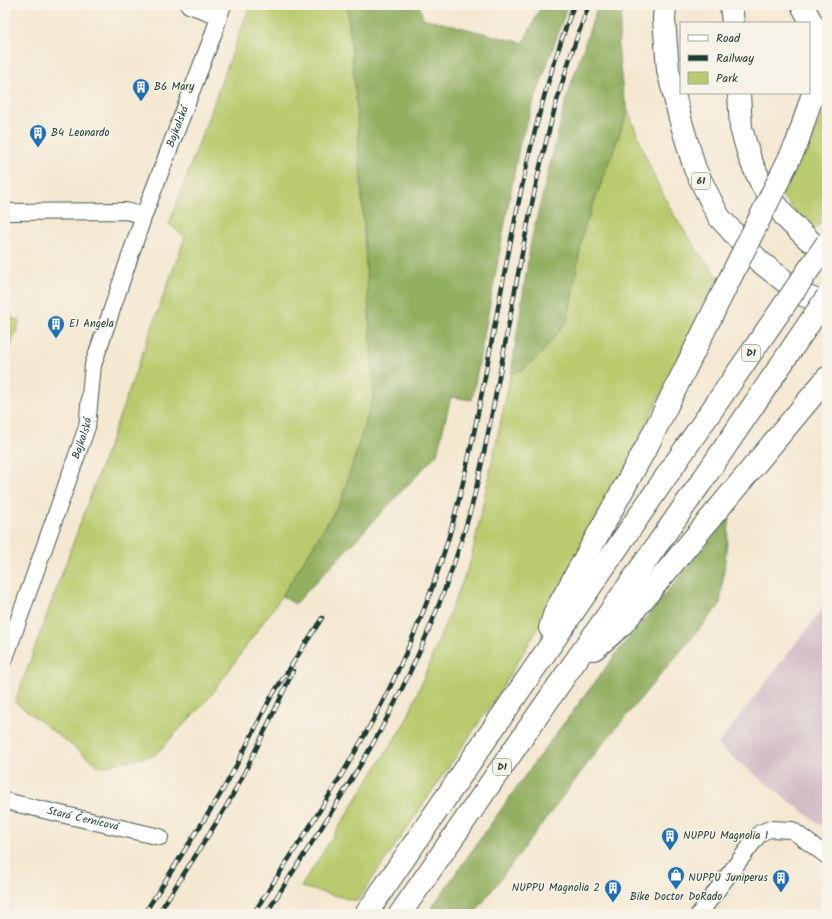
<svg xmlns="http://www.w3.org/2000/svg" width="832" height="919" font-family="Kalam,sans-serif">
<style>
.industrial{fill:#d2bdc6}
.green{fill:#b9cb6e;stroke:#6c8451}
.forest{fill:#92af61;stroke:#58764a}
.lines{fill:none;stroke-linecap:round;stroke-linejoin:round}
.minor-casing{stroke:#3f574c;stroke-width:18}
.highway-casing{stroke:#3f574c;stroke-width:24}
.minor{stroke:#fff;stroke-width:16}
.highway{stroke:#fff;stroke-width:22}
.rail-casing{stroke:#1f3d34;stroke-width:4.5}
.rail{stroke:#f7f3e8;stroke-width:3;stroke-dasharray:9;stroke-linecap:butt}
.highway-bridge-casing{stroke:#3f574c;stroke-width:24;stroke-linecap:butt}
.highway-bridge{stroke:#fff;stroke-width:22}
.labels{text-anchor:middle;dominant-baseline:central;stroke-width:3.5;stroke-linejoin:round;paint-order:stroke}
.shield{fill:#f7f3e8;stroke:#60746a;stroke-width:1}
.shield-label{font-size:10px;font-weight:bold;fill:#1f3d34}
.poi-label{font-size:11px;fill:#1f3d34;stroke:#f7f3e8;text-anchor:start}
.street-label{font-size:11px;fill:#1f3d34;stroke:#f7f3e8}
</style>
<rect width="100%" height="100%" fill="#f7f3e8"/>
<filter id="ink" filterUnits="userSpaceOnUse"><feTurbulence type="fractalNoise" baseFrequency=".025" numOctaves="2"/><feDisplacementMap in="SourceGraphic" scale="8" xChannelSelector="R" yChannelSelector="G"/><feConvolveMatrix kernelMatrix="1 2 1 2 8 2 1 2 1" color-interpolation-filters="sRGB"/></filter>
<filter id="wash" filterUnits="userSpaceOnUse"><feTurbulence type="fractalNoise" baseFrequency=".012" numOctaves="4" result="noise"/><feDisplacementMap in="SourceGraphic" scale="16" xChannelSelector="R" yChannelSelector="G"/><feGaussianBlur stdDeviation="0.9" result="paint"/><feColorMatrix in="noise" values="0 0 0 0 0 0 0 0 0 0 0 0 0 0 0 0 0 1.4 0 .05"/><feComposite in="paint" operator="in"/></filter>
<g filter="url(#wash)">
<rect width="100%" height="100%" fill="#f4e8d1"/>
<path class="industrial" d="M827,603V830L717,745Z"/>
<g class="green">
<path d="M250,5H347L356,98L374,395L341,501L282,596L209,698L155,755L100,767L15,702L185,237L169,224Z"/>
<path d="M827,106V213L815,230L798,214L782,196Z"/>
<path d="M628,111L652,172L672,212L697,250L718,277L632,453L596,531L499,693L357,901L301,887L407,719L471,560L511,373L524,369L568,320L583,232Z"/>
<path d="M5,315L20,321L5,361Z"/>
</g>
<g class="forest">
<path d="M347,5H419L423,18L523,43L542,5H568L520,142L472,400L451,397L437,454L295,604L282,596L341,501L374,395L356,98Z"/>
<path d="M598,5H623L618,46L623,94L628,111L583,232L568,320L541,354L524,369L511,373L531,241L567,96Z"/>
<path d="M730,516L720,605L666,668L597,751L474,914H427L534,763L619,650Z"/>
</g>
</g>
<g filter="url(#ink)">
<g class="lines">
<g class="minor-casing">
<g id="minor">
<path d="M189,5L219,16"/>
<path id="s1" d="M5,212L125,211L144,215L213,35L223,5"/>
<path id="s2" d="M5,658L87,427L93,365L144,215"/>
<path id="s3" d="M5,801L160,837"/>
<path d="M699,914L760,833L770,829L792,830L827,856"/>
</g>
</g>
<g class="highway-casing">
<g id="highway">
<path d="M665,5L664,19L668,70L681,122L695,169L719,217L759,261L801,294L827,305"/>
<path d="M731,5L733,23"/>
<path d="M739,93L741,128L750,159L762,185L786,218L809,240"/>
<path d="M797,143L813,93L816,72L814,27L802,5"/>
<path d="M550,628L555,612L647,446"/>
<path d="M594,649L621,626L827,378"/>
<path d="M366,914L676,462"/>
<path d="M400,914L567,673L702,481"/>
</g>
</g>
<use href="#minor" class="minor"/>
<use href="#highway" class="highway"/>
<g class="rail-casing">
<g id="rail">
<path d="M144,914L220,795L235,768L271,697L322,618"/>
<path d="M158,914C182,876 207,839 230,800C253,758 273,714 293,671"/>
<path d="M253,914C292,854 332,794 367,731C378,711 389,691 398,670C419,626 436,580 450,533C466,476 477,419 488,361C511,240 530,121 574,5"/>
<path d="M266,914C304,854 345,794 380,731C419,660 450,584 472,505C484,458 493,409 502,361C524,241 544,119 589,5"/>
</g>
</g>
<use href="#rail" class="rail"/>
<g class="highway-bridge-casing">
<g id="highway-bridge">
<path d="M647,446L797,143"/>
<path d="M676,462L827,243"/>
<path d="M702,481L827,297"/>
</g>
</g>
<use href="#highway-bridge" class="highway-bridge"/>
</g>
</g>
<defs>
<g id="building-pin" transform="scale(0.9)"><path d="M0 17L-7.5 6A9.5 9.5 0 1 1 7.5 6Z" fill="#1f6fb2" stroke="#f7f3e8"/><path d="M-4-6H4V6H1V3H-1V6H-4ZM-2.5-4.3h1.7v1.8h-1.7ZM.8-4.3h1.7v1.8H.8ZM-2.5-1h1.7V.8h-1.7ZM.8-1h1.7V.8H.8Z" fill="#fff"/></g>
<g id="shop-pin" transform="scale(0.9)"><path d="M0 17L-7.5 6A9.5 9.5 0 1 1 7.5 6Z" fill="#1f6fb2" stroke="#f7f3e8"/><path d="M-5-2.5h2.3a2.7 3.5 0 0 1 5.4 0H5L5.5 6h-11ZM-1.5-2.5h3a1.5 2.3 0 0 0-3 0Z" fill="#fff"/></g>
</defs>
<g fill-rule="evenodd">
<use href="#building-pin" x="141" y="87"/>
<use href="#building-pin" x="38" y="133"/>
<use href="#building-pin" x="56" y="324"/>
<use href="#building-pin" x="670" y="836"/>
<use href="#shop-pin" x="676" y="875"/>
<use href="#building-pin" x="781" y="878"/>
<use href="#building-pin" x="613" y="888"/>
</g>
<g class="labels">
<g class="shield">
<rect x="692" y="173" width="18" height="16" rx="3"/>
<rect x="742" y="345" width="18" height="16" rx="3"/>
<rect x="493" y="759" width="18" height="16" rx="3"/>
</g>
<g class="shield-label">
<text x="701" y="181">61</text>
<text x="751" y="353">D1</text>
<text x="502" y="767">D1</text>
</g>
<g class="poi-label">
<text x="154" y="87">B6 Mary</text>
<text x="51" y="133">B4 Leonardo</text>
<text x="69" y="324">E1 Angela</text>
<text x="683" y="836">NUPPU Magnolia 1</text>
<text x="768" y="878" text-anchor="end">NUPPU Juniperus</text>
<text x="600" y="888" text-anchor="end">NUPPU Magnolia 2</text>
<text x="676" y="897" text-anchor="middle">Bike Doctor DoRado</text>
</g>
<g class="street-label">
<text stroke="none"><textPath href="#s1" startOffset="234">Bajkalská</textPath></text>
<text stroke="none"><textPath href="#s2" startOffset="233">Bajkalská</textPath></text>
<text stroke="none"><textPath href="#s3" startOffset="80">Stará Černicová</textPath></text>
</g>
</g>
<rect width="832" height="919" fill="none" stroke="#f7f3e8" stroke-width="20"/>
<rect x="680" y="22" width="130" height="72" fill="#f7f3e8" stroke="#a1aaa0"/>
<rect x="688" y="35" width="20" height="6" fill="#ffffff" stroke="#a1aaa0"/>
<text x="716" y="42" font-size="12" fill="#1f3d34">Road</text>
<rect x="688" y="55" width="20" height="6" fill="#1f3d34" stroke="#a1aaa0"/>
<text x="716" y="62" font-size="12" fill="#1f3d34">Railway</text>
<rect x="688" y="72" width="20" height="12" fill="#b9cb6e" stroke="#a1aaa0"/>
<text x="716" y="82" font-size="12" fill="#1f3d34">Park</text>
</svg>
